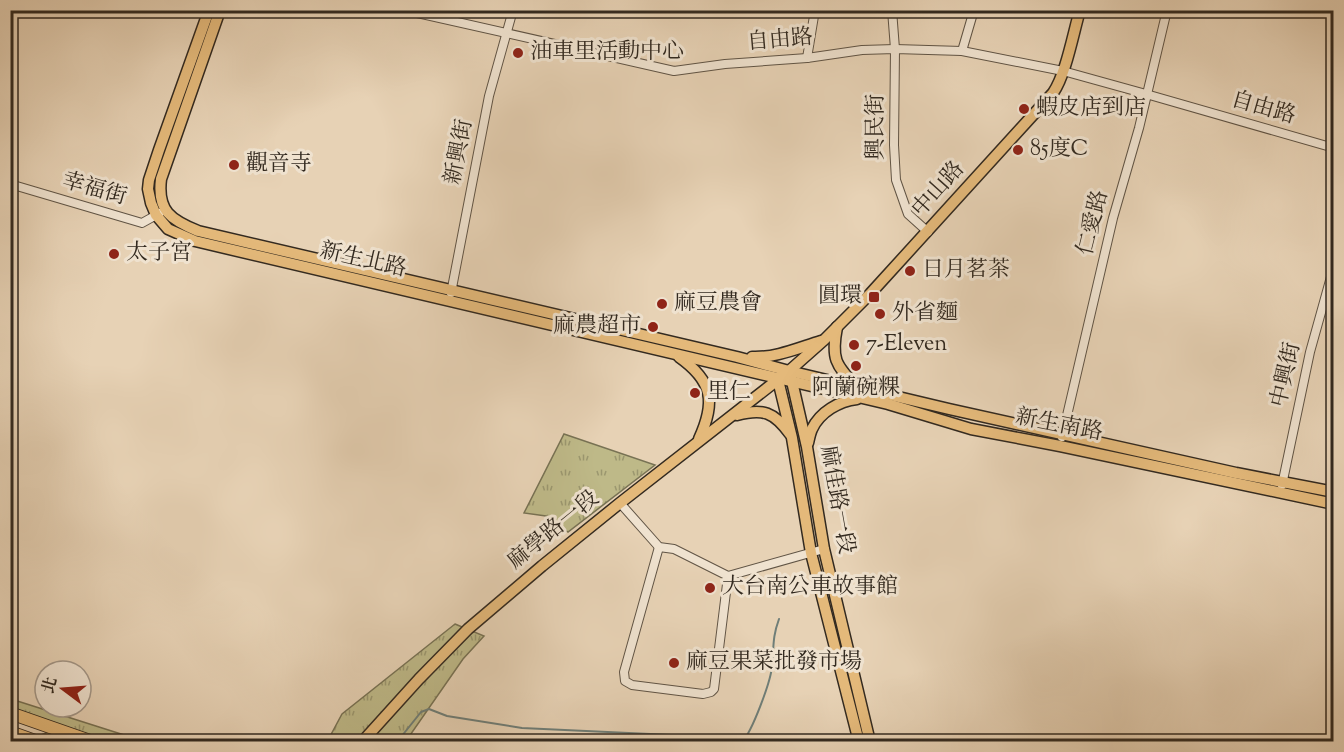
<svg xmlns="http://www.w3.org/2000/svg" width="1344" height="752" font-family="'Sorts Mill Goudy','Noto Serif TC',serif">
	<style>
		.grass { fill: url(#grass-tufts); stroke: #787254; stroke-width: 1.5 }
		.lines { fill: none; stroke-linecap: round; stroke-linejoin: round }
		.stream { stroke: #6f7e78; stroke-width: 2 }
		.minor-casing { stroke: #605445; stroke-width: 10 }
		.major-casing { stroke: #332a20; stroke-width: 13 }
		.highway-casing { stroke: #332a20; stroke-width: 14 }
		.minor { stroke: #efe2cf; stroke-width: 8 }
		.major { stroke: #e4b97a; stroke-width: 10 }
		.highway { stroke: #e4b97a; stroke-width: 12 }
		.poi-dot { fill: #8f2418; stroke: #efe2cf; stroke-width: 2 }
		.labels { text-anchor: middle; dominant-baseline: central; stroke-width: 6; stroke-linejoin: round; paint-order: stroke }
		.street-label { font-size: 22px; fill: #332a20; stroke: #efe2cf }
		.poi-label { font-size: 22px; fill: #332a20; stroke: #efe2cf; text-anchor: start }
	</style>
	<defs>
		<pattern id="grass-tufts" width="24" height="20" patternUnits="userSpaceOnUse" patternTransform="scale(1.5)"><rect width="24" height="20" fill="#beb988"/><path d="M3 7l-1-3M5 7V3M7 7l1-3M15 17l-1-3M17 17v-4M19 17l1-3" fill="none" stroke="#9b976f"/></pattern>
	</defs>
	<rect width="100%" height="100%" fill="#e7d2b5"/>
	<filter id="stains"><feTurbulence type="fractalNoise" baseFrequency=".00333" numOctaves="4"/><feColorMatrix values="0 0 0 0 .2 0 0 0 0 .09 0 0 0 0 .02 0 0 0 .5 -.17"/></filter>
	<radialGradient id="worn" r=".72"><stop offset=".6" stop-color="#630" stop-opacity="0"/><stop offset="1" stop-color="#630" stop-opacity=".3"/></radialGradient>
	<g class="grass">
		<path d="M564,434L655,465L568,532L546,516L524,513Z"/>
		<path d="M455,624L484,636L463,659L406,741L327,742L342,714Z"/>
		<path d="M11,699L143,741H28L59,727L11,711Z"/>
	</g>
	<g class="lines">
		<g class="stream">
			<path d="M397,742L421,712L429,709L447,716L522,728L693,736L714,742"/>
			<path d="M742,742C752,732 771,681 772,666C774,648 772,638 779,619"/>
		</g>
		<defs>
			<g id="minor">
				<path d="M404,10L674,71L725,64L807,58L862,50L895,49L962,51L1063,71L1146,94L1334,148"/>
				<path d="M892,10L895,49L894,145L896,180L908,214L928,232"/>
				<path d="M962,51L974,10"/>
				<path d="M807,58L815,10"/>
				<path d="M10,184L142,223L160,213"/>
				<path d="M451,293L489,96L513,10"/>
				<path d="M1062,437L1113,218L1139,128L1167,10"/>
				<path d="M1282,485L1310,352L1334,266"/>
				<path d="M620,503L659,547L674,549L728,576L824,549"/>
				<path d="M659,547L624,672L625,681L632,685L703,694L711,692L714,689L728,576"/>
			</g>
			<g id="major">
				<path d="M209,10L159,150L149,180L148,189L151,203L156,215L168,229L195,241L888,404L971,429L1060,446L1334,504"/>
				<path d="M220,10L161,179C157,211 171,220 198,231L737,357L789,371L949,409L1236,473L1334,492"/>
				<path d="M837,327C831,358 835,365 857,387"/>
				<path d="M679,357C713,381 716,402 699,439"/>
				<path d="M752,357C776,358 798,348 821,341"/>
				<path d="M791,377L807,447L824,549L870,742"/>
				<path d="M778,380L792,438L811,553L859,742"/>
				<path d="M737,415C763,408 774,412 790,434"/>
				<path d="M808,443C809,439 810,433 812,429C820,412 839,401 857,399"/>
				<path d="M362,742L419,679L468,629L542,566L620,503L789,371L824,340L870,294L1053,93C1066,74 1073,34 1080,10"/>
			</g>
			<g id="highway">
				<path d="M10,713L93,742"/>
				<path d="M10,732L38,742"/>
			</g>
		</defs>
		<use href="#minor" class="minor-casing"/>
		<use href="#major" class="major-casing"/>
		<use href="#highway" class="highway-casing"/>
		<use href="#minor" class="minor"/>
		<use href="#major" class="major"/>
		<use href="#highway" class="highway"/>
	</g>
	<g class="poi-dot">
		<circle cx="518" cy="53" r="6"/>
		<circle cx="1024" cy="109" r="6"/>
		<circle cx="1018" cy="150" r="6"/>
		<circle cx="234" cy="165" r="6"/>
		<circle cx="114" cy="254" r="6"/>
		<circle cx="910" cy="271" r="6"/>
		<rect x="868" y="291" width="12" height="12" rx="3"/>
		<circle cx="662" cy="304" r="6"/>
		<circle cx="880" cy="314" r="6"/>
		<circle cx="653" cy="327" r="6"/>
		<circle cx="854" cy="345" r="6"/>
		<circle cx="856" cy="366" r="6"/>
		<circle cx="695" cy="393" r="6"/>
		<circle cx="710" cy="588" r="6"/>
		<circle cx="674" cy="663" r="6"/>
	</g>
	<g class="labels">
		<g class="street-label">
			<text transform="translate(780 41) rotate(-5)">自由路</text>
			<text transform="translate(1263 109) rotate(16)">自由路</text>
			<text transform="translate(877 127) rotate(-90)">興民街</text>
			<text transform="translate(460 152) rotate(-79)">新興街</text>
			<text transform="translate(94 190) rotate(16)">幸福街</text>
			<text transform="translate(939 190) rotate(-48)">中山路</text>
			<text transform="translate(1094 223) rotate(-76)">仁愛路</text>
			<text transform="translate(363 261) rotate(13)">新生北路</text>
			<text transform="translate(1287 375) rotate(-77)">中興街</text>
			<text transform="translate(1059 426) rotate(11)">新生南路</text>
			<text transform="translate(836 500) rotate(80)">麻佳路一段</text>
			<text transform="translate(554 531) rotate(-39)">麻學路一段</text>
		</g>
		<g class="poi-label">
			<text x="530" y="53">油車里活動中心</text>
			<text x="1036" y="109">蝦皮店到店</text>
			<text x="1030" y="150">85度C</text>
			<text x="246" y="165">觀音寺</text>
			<text x="126" y="254">太子宮</text>
			<text x="922" y="271">日月茗茶</text>
			<text x="862" y="297" text-anchor="end">圓環</text>
			<text x="674" y="304">麻豆農會</text>
			<text x="892" y="314">外省麵</text>
			<text x="641" y="327" text-anchor="end">麻農超市</text>
			<text x="866" y="345">7-Eleven</text>
			<text x="856" y="389" text-anchor="middle">阿蘭碗粿</text>
			<text x="707" y="393">里仁</text>
			<text x="722" y="588">大台南公車故事館</text>
			<text x="686" y="663">麻豆果菜批發市場</text>
		</g>
	</g>
	<rect width="1344" height="752" fill="none" stroke="#e7d2b5" stroke-width="36"/>
	<rect x="12" y="12" width="1320" height="728" fill="none" stroke="#332a20" stroke-width="3"/>
	<rect x="18" y="18" width="1308" height="716" fill="none" stroke="#332a20" stroke-width="1.5"/>
	<g transform="translate(63 689) rotate(286)"><circle r="28" fill="#efe2cf" stroke="#a49889" stroke-width="1.5"/>
	<path d="M0-4.5L10 22L0 15L-10 22Z" fill="#8f2418"/>
	<text y="-9" font-size="16" font-weight="bold" text-anchor="middle" fill="#332a20">北</text>
	</g>
	<rect width="100%" height="100%" filter="url(#stains)"/>
	<rect width="100%" height="100%" fill="url(#worn)"/>
</svg>
